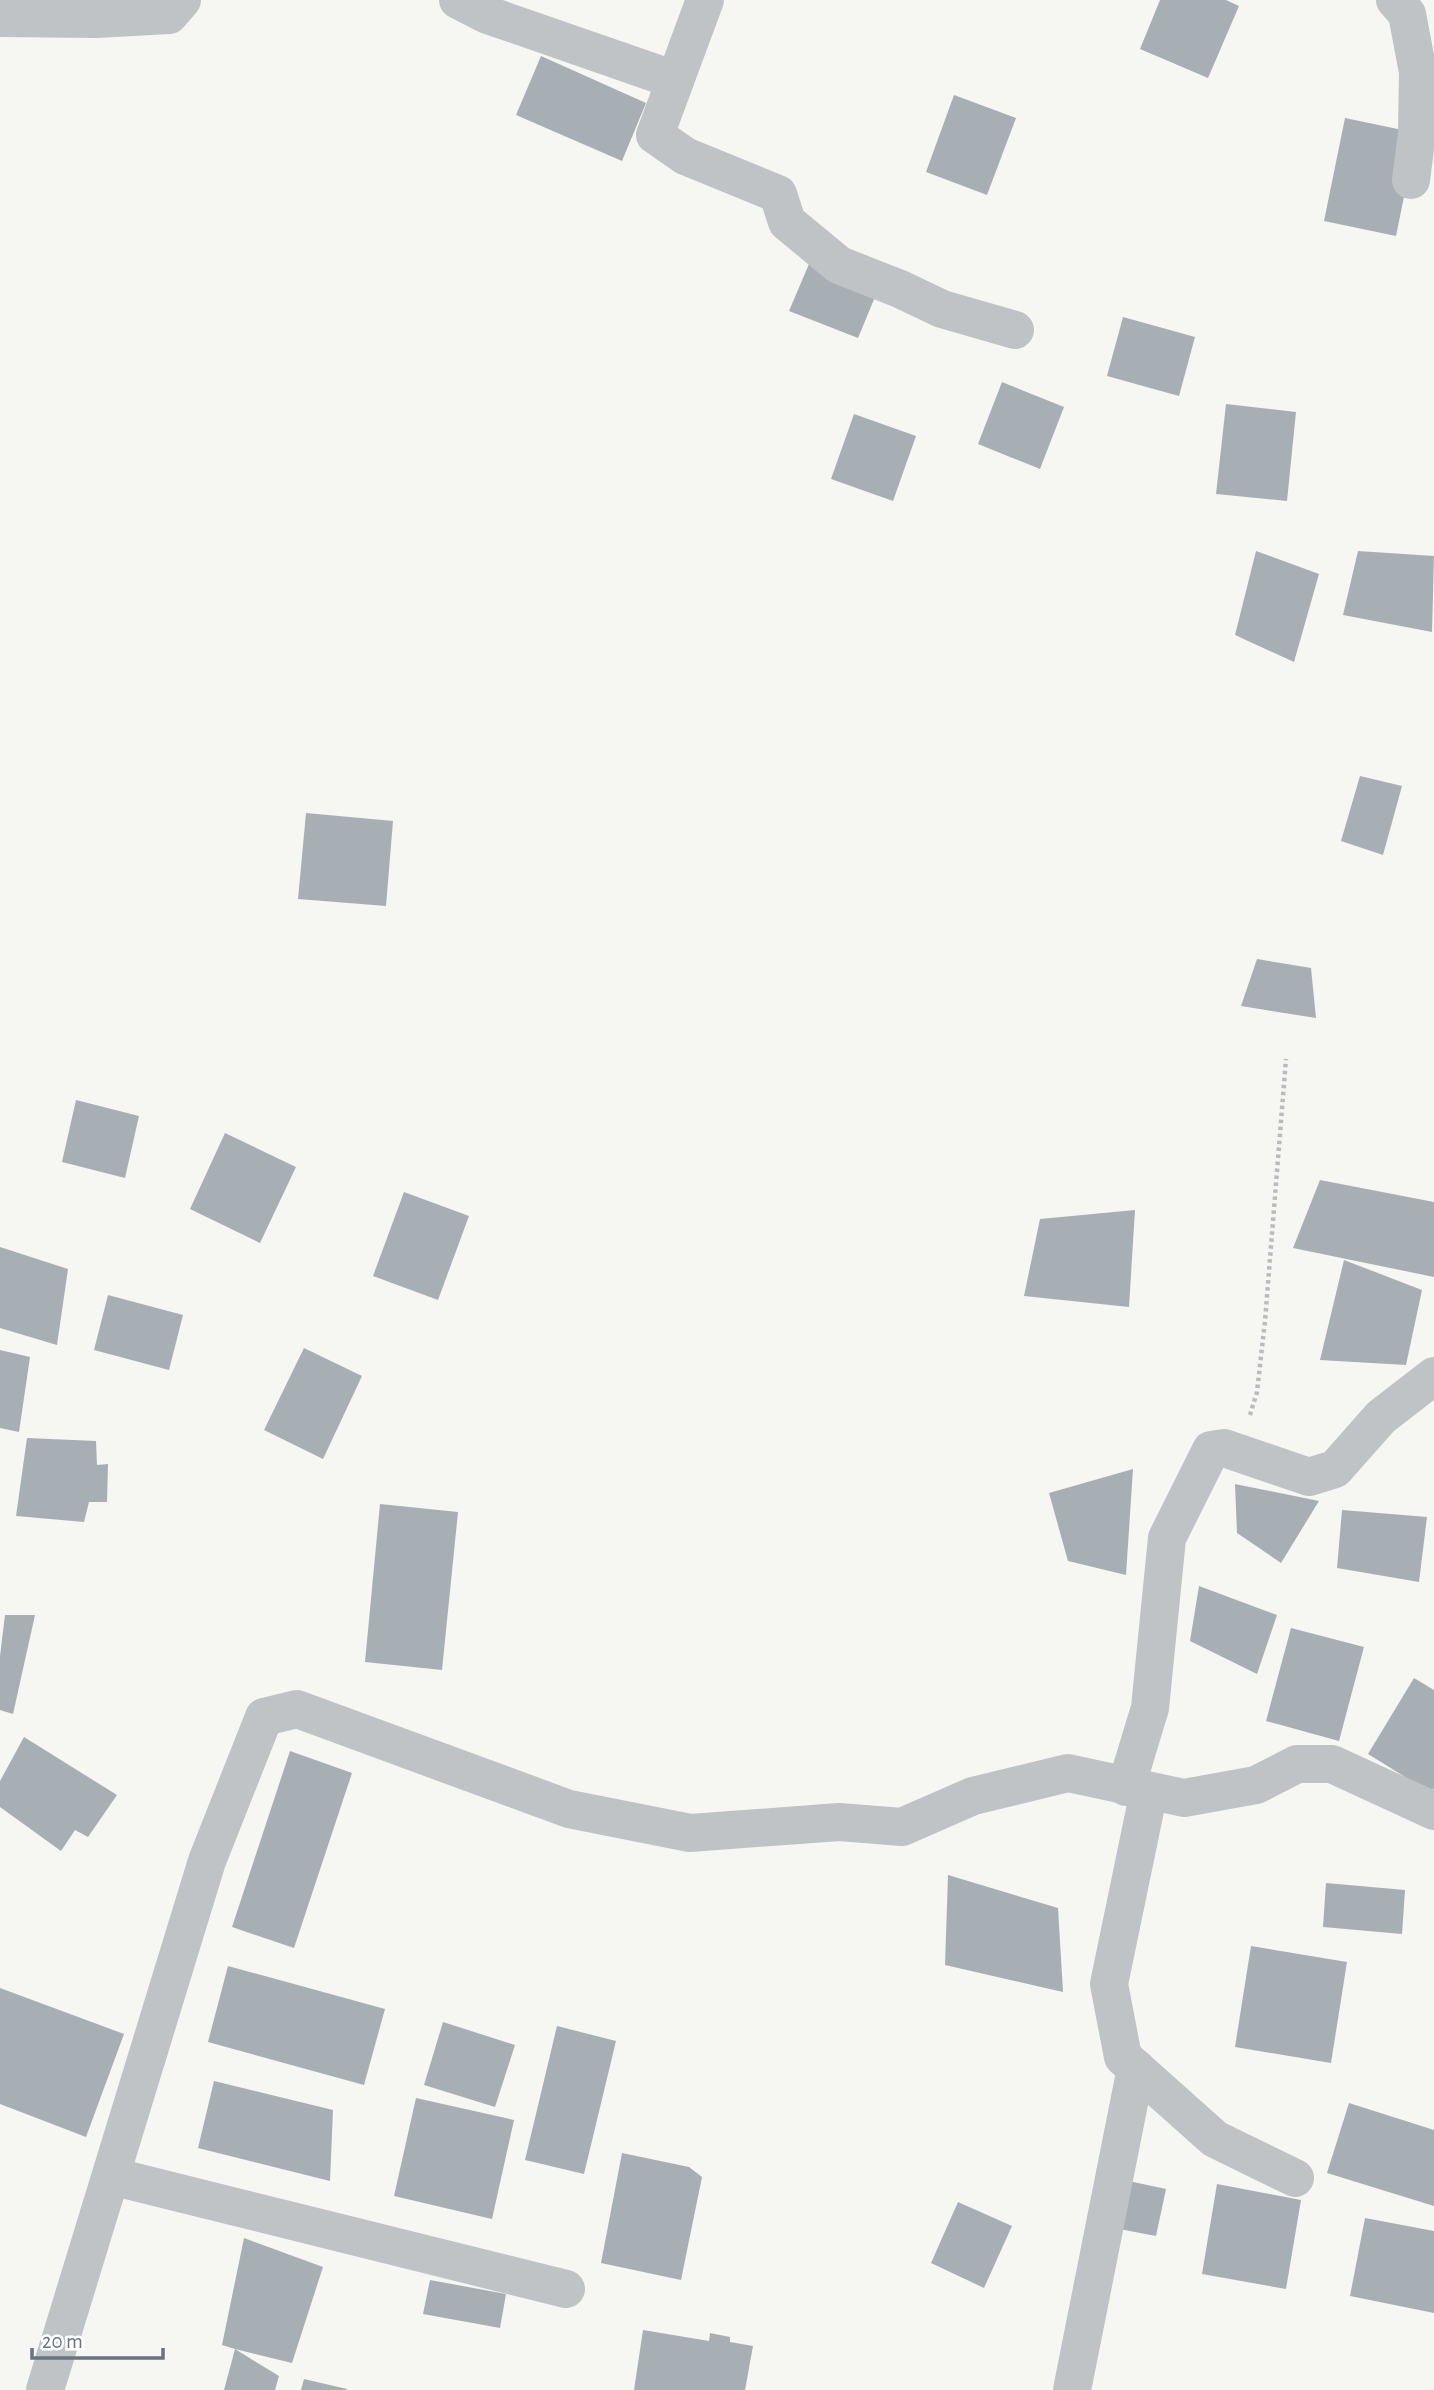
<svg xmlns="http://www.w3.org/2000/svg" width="1434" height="2390" font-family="'Alegreya Sans',sans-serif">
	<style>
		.building { fill: #a8afb4 }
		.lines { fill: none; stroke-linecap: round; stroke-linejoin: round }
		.path { stroke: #b9bcbe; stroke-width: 4.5; stroke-dasharray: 3.5 3.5; stroke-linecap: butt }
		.minor { stroke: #bfc3c6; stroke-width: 38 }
	</style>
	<rect width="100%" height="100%" fill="#f6f6f3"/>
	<g class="building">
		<path d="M1160,0H1226L1239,6L1208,78L1140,49Z"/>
		<path d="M541,56L646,103L622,161L516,115Z"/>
		<path d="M954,95L1016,118L987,195L926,172Z"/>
		<path d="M1345,118L1417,133L1396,236L1324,221Z"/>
		<path d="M809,264L877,292L858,338L789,311Z"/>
		<path d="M1123,317L1195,337L1179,396L1107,376Z"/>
		<path d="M1002,382L1064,407L1040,469L978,444Z"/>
		<path d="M1226,404L1296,412L1287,501L1216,494Z"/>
		<path d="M854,414L916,436L893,501L831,479Z"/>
		<path d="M1256,551L1319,574L1294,662L1235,635Z"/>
		<path d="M1358,551L1434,556L1432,632L1343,615Z"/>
		<path d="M1360,776L1402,786L1383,855L1341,841Z"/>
		<path d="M306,813L393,821L386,906L298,899Z"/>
		<path d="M1257,959L1311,968L1316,1018L1241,1006Z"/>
		<path d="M76,1100L139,1116L125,1178L62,1162Z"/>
		<path d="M225,1133L296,1167L260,1243L190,1209Z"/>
		<path d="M1320,1180L1434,1202V1277L1293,1248Z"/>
		<path d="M404,1192L469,1216L438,1300L373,1276Z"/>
		<path d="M1135,1210L1129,1307L1024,1296L1040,1219Z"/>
		<path d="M0,1247L68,1269L57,1345L0,1328Z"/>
		<path d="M1344,1260L1422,1290L1406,1365L1320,1360Z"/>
		<path d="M108,1295L183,1315L169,1370L94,1350Z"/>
		<path d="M304,1348L362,1376L323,1459L264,1430Z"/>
		<path d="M0,1350L30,1357L19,1432L0,1428Z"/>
		<path d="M27,1438L96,1441L97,1465L108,1464L107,1502H89L84,1522L16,1516Z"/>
		<path d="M1133,1469L1126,1575L1068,1561L1049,1493Z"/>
		<path d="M1235,1484L1319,1501L1281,1563L1237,1533Z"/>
		<path d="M380,1504L458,1512L442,1670L365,1662Z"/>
		<path d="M1342,1510L1427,1517L1419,1582L1337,1568Z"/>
		<path d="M1199,1586L1277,1615L1257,1674L1190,1641Z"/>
		<path d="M5,1615H35L13,1714L0,1710V1656Z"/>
		<path d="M1291,1628L1364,1647L1339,1741L1266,1721Z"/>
		<path d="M1414,1678L1434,1690V1788L1431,1793L1368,1754Z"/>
		<path d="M24,1737L117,1795L88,1837L75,1830L61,1851L0,1807V1781Z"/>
		<path d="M290,1751L352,1773L294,1948L232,1927Z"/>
		<path d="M948,1875L1058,1908L1063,1992L945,1965Z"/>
		<path d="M1326,1883L1405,1890L1402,1934L1323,1927Z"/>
		<path d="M1251,1946L1347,1962L1331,2063L1235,2047Z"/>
		<path d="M228,1966L385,2009L364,2085L208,2042Z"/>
		<path d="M0,1988L124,2034L86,2137L0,2104Z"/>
		<path d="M443,2022L515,2045L495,2107L424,2085Z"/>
		<path d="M557,2026L616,2041L584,2174L525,2160Z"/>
		<path d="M214,2081L333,2110L330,2181L198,2148Z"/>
		<path d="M416,2098L514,2120L492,2219L394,2196Z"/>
		<path d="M1349,2103L1434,2130V2206L1327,2173Z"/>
		<path d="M622,2153L689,2167L702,2177L681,2280L601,2263Z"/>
		<path d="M1124,2180L1166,2189L1156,2236L1114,2228Z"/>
		<path d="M1217,2184L1301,2200L1286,2289L1202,2274Z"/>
		<path d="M958,2202L1012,2226L984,2288L931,2263Z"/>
		<path d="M1365,2218L1434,2231V2313L1350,2296Z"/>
		<path d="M244,2238L323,2267L292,2363L235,2349L279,2376L275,2390H224L235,2349L222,2345Z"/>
		<path d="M430,2280L506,2294L500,2328L423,2314Z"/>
		<path d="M643,2330L709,2341L710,2333L730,2337V2342L753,2346L745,2390H634Z"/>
		<path d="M304,2379L347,2389V2390H301Z"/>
	</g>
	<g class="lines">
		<path class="path" d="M1250,1415L1257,1392L1265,1321L1286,1059"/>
		<g class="minor">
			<path d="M458,0L485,14L675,80"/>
			<path d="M705,0L655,135L685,156L778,194L787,222L839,265L900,289L942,309L1015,330"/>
			<path d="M1395,0L1407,14L1418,72L1417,133L1411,180"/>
			<path d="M0,18L96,19L169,15L182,0"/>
			<path d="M1126,1787L1150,1708L1167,1538L1211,1450L1224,1448L1309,1477L1335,1469L1381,1417L1434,1376"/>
			<path d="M1149,1791L1109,1984L1123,2057L1215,2139L1295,2178"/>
			<path d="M111,2176L566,2289"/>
			<path d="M45,2390L207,1861L264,1717L297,1709L569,1809L690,1833L839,1822L902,1827L973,1796L1068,1773L1184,1798L1256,1785L1297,1764H1332L1434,1811"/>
			<path d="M1072,2390L1136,2068"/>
		</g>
	</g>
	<path d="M32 2348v10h131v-10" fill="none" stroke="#687581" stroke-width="3.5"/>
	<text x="42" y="2348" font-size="21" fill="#687581" stroke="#ffffff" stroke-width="5" paint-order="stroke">20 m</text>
</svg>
